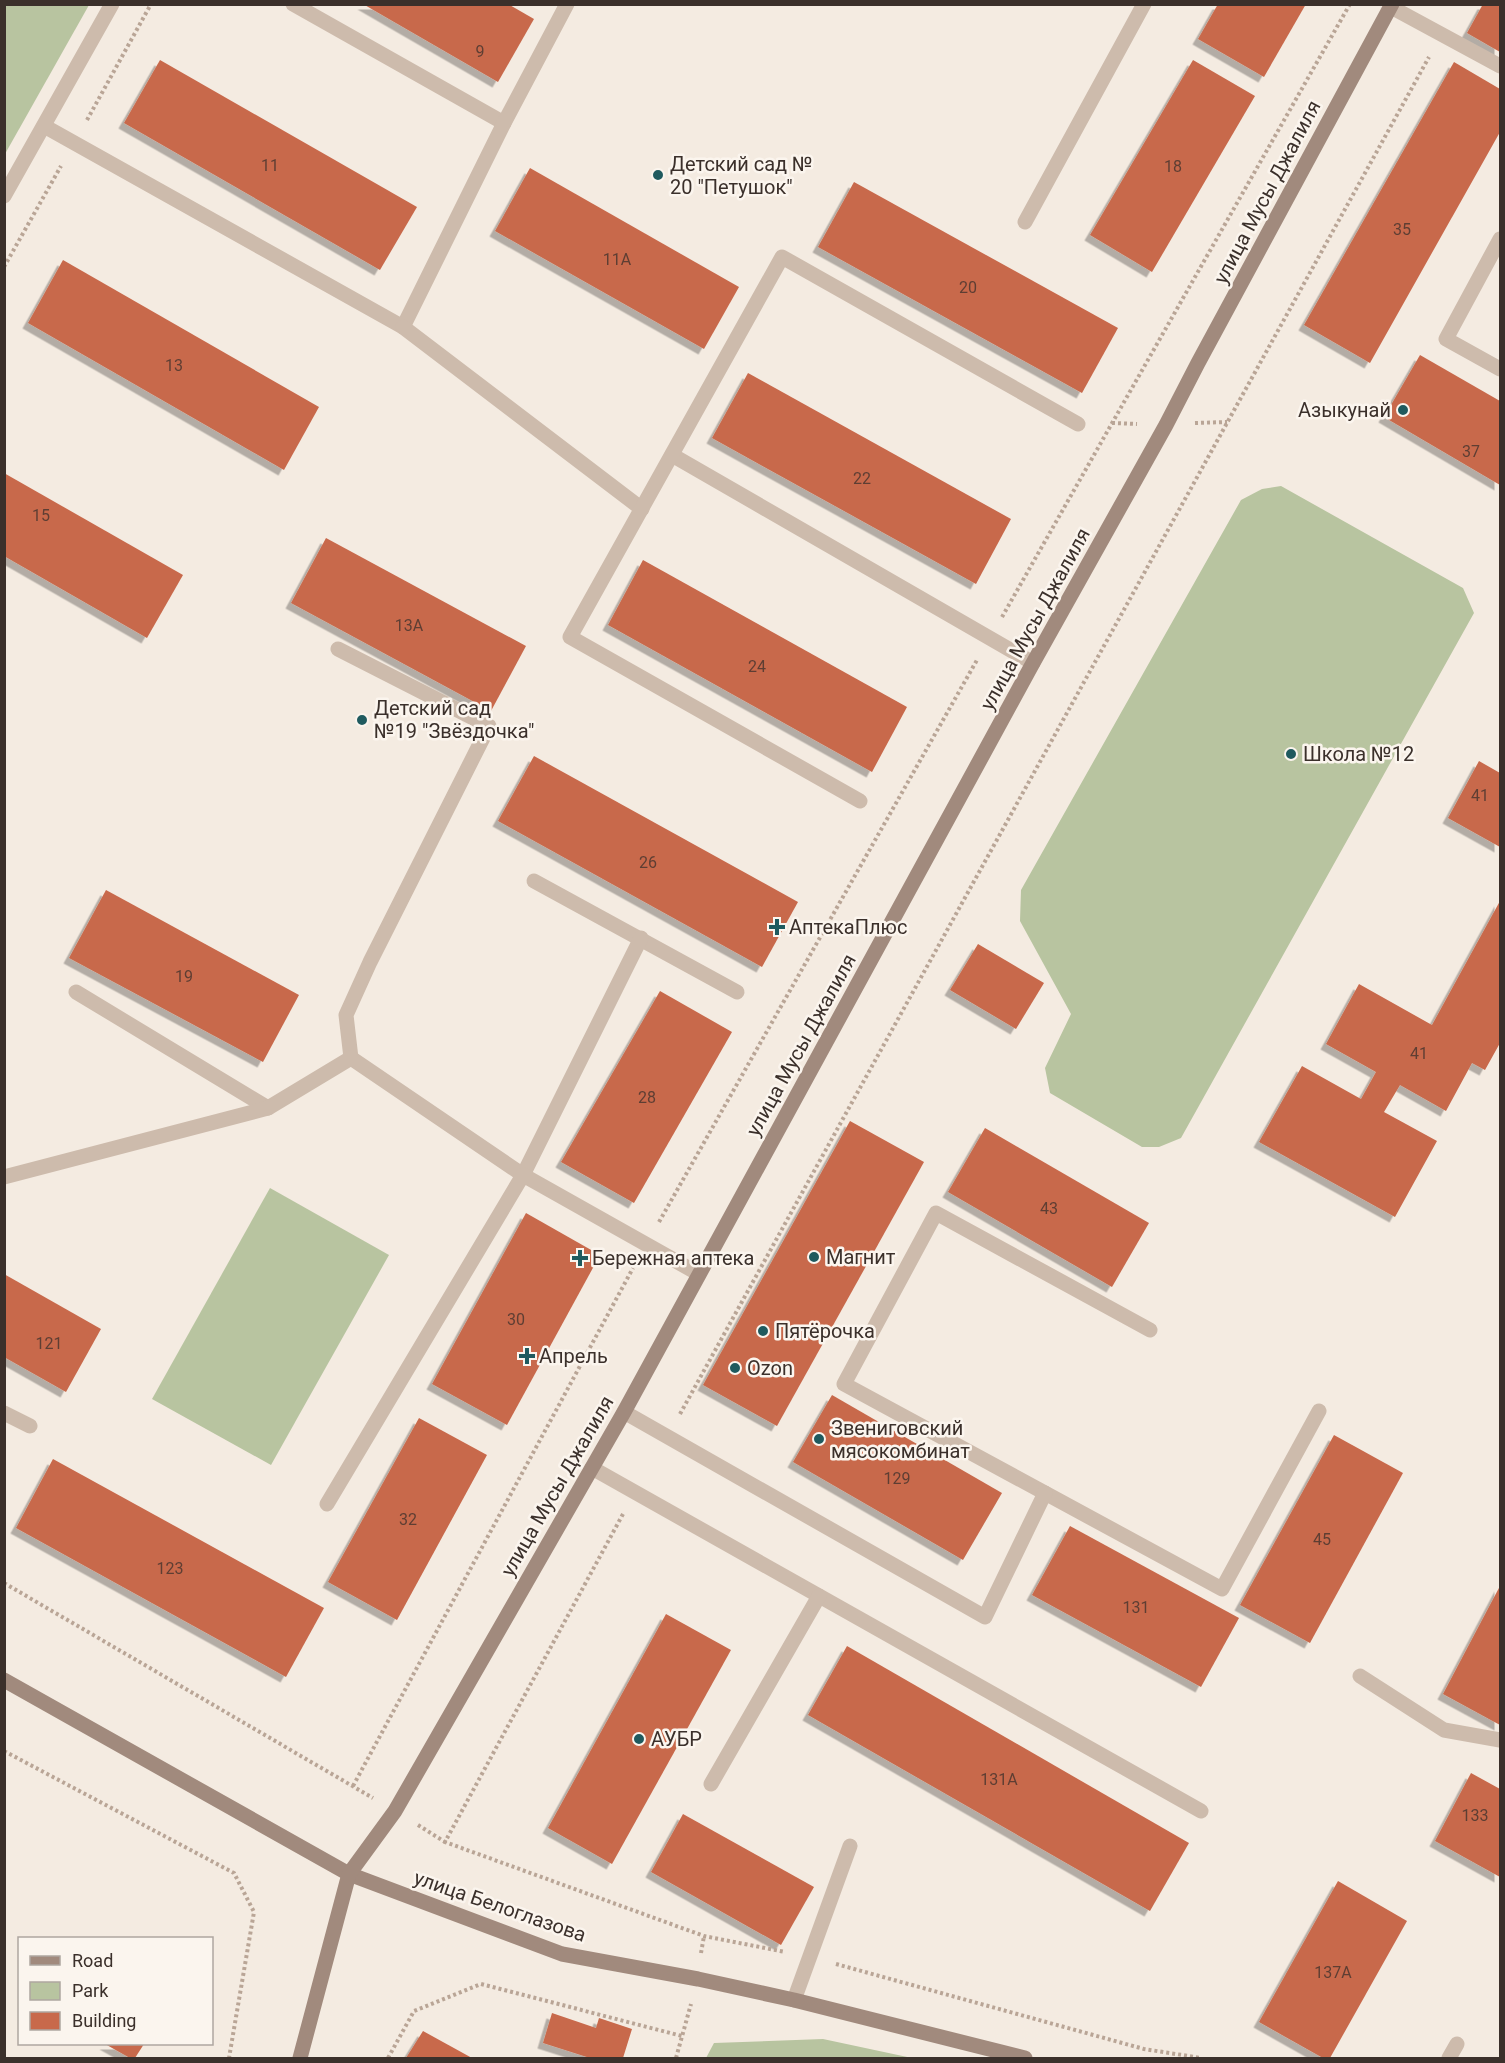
<svg xmlns="http://www.w3.org/2000/svg" width="1505" height="2063" font-family="Roboto,sans-serif">
	<style>
		.green { fill: #b8c4a0 }
		.building { fill: #c8694b; filter: url(#shadow) }
		.lines { fill: none; stroke-linecap: round; stroke-linejoin: round }
		.path { stroke: #b9a596; stroke-width: 4; stroke-dasharray: 3 3; stroke-linecap: butt }
		.lane { stroke: #cdbbac; stroke-width: 15 }
		.street { stroke: #cdbbac; stroke-width: 15 }
		.secondary { stroke: #a18a7d; stroke-width: 15 }
		.poi-dot { fill: #1f5a5e; stroke: #fbf5ee; stroke-width: 2 }
		.labels { text-anchor: middle; dominant-baseline: central; stroke-width: 5; stroke-linejoin: round; paint-order: stroke }
		.number-label { font-size: 16px; fill: #5e3e33 }
		.poi-label { font-size: 20px; fill: #3b302b; stroke: #fbf5ee; text-anchor: start }
		.street-label { font-size: 20px; fill: #3b302b; stroke: #fbf5ee }
	</style>
	<defs>
		<filter id="shadow"><feDropShadow dx="-5.5" dy="5.5" stdDeviation="0" flood-color="#0004"/></filter>
	</defs>
	<rect width="100%" height="100%" fill="#f4ebe1"/>
	<g class="green">
		<path d="M5,4L89,5L5,154L4,5Z"/>
		<path d="M1281,486L1463,588L1474,613L1181,1138L1159,1147H1142L1050,1093L1045,1068L1071,1014L1020,921L1021,890L1241,500L1262,489Z"/>
		<path d="M270,1188L389,1255L271,1465L152,1399Z"/>
		<path d="M823,2039L912,2058H706L714,2043Z"/>
	</g>
	<g class="building">
		<path d="M363,4H508L534,19L498,82Z"/>
		<path d="M1218,4H1306L1264,77L1198,39Z"/>
		<path d="M1483,4H1500V52L1467,33Z"/>
		<path d="M160,60L417,207L380,270L124,123Z"/>
		<path d="M1193,60L1255,96L1152,272L1090,235Z"/>
		<path d="M1454,62L1500,89V132L1370,363L1304,325Z"/>
		<path d="M530,168L739,287L704,349L495,231Z"/>
		<path d="M854,182L1118,328L1082,393L818,247Z"/>
		<path d="M63,260L319,407L284,470L28,323Z"/>
		<path d="M1420,355L1500,401V485L1384,417Z"/>
		<path d="M748,373L1011,519L976,584L712,438Z"/>
		<path d="M4,473L183,575L147,638L4,556Z"/>
		<path d="M326,538L526,646L491,711L291,603Z"/>
		<path d="M643,560L907,707L872,772L608,625Z"/>
		<path d="M534,756L798,902L762,967L498,821Z"/>
		<path d="M1479,761L1500,773V847L1448,818Z"/>
		<path d="M106,890L299,995L263,1062L69,958Z"/>
		<path d="M1500,901V1043L1485,1070L1472,1063L1446,1111L1400,1085L1384,1112L1437,1141L1395,1217L1259,1142L1302,1066L1361,1099L1376,1072L1326,1044L1359,984L1432,1025Z"/>
		<path d="M978,944L1044,983L1016,1029L950,990Z"/>
		<path d="M660,991L732,1032L634,1203L561,1162Z"/>
		<path d="M850,1121L924,1162L777,1426L703,1385Z"/>
		<path d="M985,1128L1149,1223L1112,1287L948,1192Z"/>
		<path d="M526,1213L600,1255L507,1425L432,1384Z"/>
		<path d="M4,1274L101,1329L66,1392L4,1357Z"/>
		<path d="M832,1395L1002,1493L963,1560L793,1462Z"/>
		<path d="M419,1418L487,1455L397,1620L328,1582Z"/>
		<path d="M1334,1435L1403,1473L1310,1643L1240,1605Z"/>
		<path d="M53,1459L324,1608L286,1677L16,1528Z"/>
		<path d="M1070,1526L1239,1618L1201,1687L1032,1595Z"/>
		<path d="M1500,1586V1725L1443,1694Z"/>
		<path d="M666,1614L731,1650L612,1864L548,1828Z"/>
		<path d="M847,1646L1189,1843L1150,1911L808,1715Z"/>
		<path d="M1471,1773L1500,1789V1877L1435,1841Z"/>
		<path d="M683,1814L814,1887L781,1945L651,1872Z"/>
		<path d="M1338,1881L1407,1921L1330,2058H1323L1259,2022Z"/>
		<path d="M552,2013L596,2028L599,2018L632,2029L623,2058H590L543,2043Z"/>
		<path d="M423,2031L472,2058H406Z"/>
		<path d="M105,2044H144L135,2058H130Z"/>
	</g>
	<g class="lines">
		<g class="path">
			<path d="M87,120L151,4"/>
			<path d="M4,267L61,166"/>
			<path d="M1112,423L1137,424"/>
			<path d="M1195,423L1227,422"/>
			<path d="M1002,617L1350,4"/>
			<path d="M659,1222L977,660"/>
			<path d="M680,1414L1429,57"/>
			<path d="M623,1514L445,1842L704,1936L785,1952"/>
			<path d="M4,1583L373,1798"/>
			<path d="M4,1751L234,1873L254,1912L229,2058"/>
			<path d="M353,1786L633,1268"/>
			<path d="M418,1825L445,1842"/>
			<path d="M701,1953L704,1936"/>
			<path d="M836,1964L1144,2049L1201,2058"/>
			<path d="M388,2058L414,2011L481,1984L682,2036"/>
			<path d="M676,2058L691,2004"/>
		</g>
		<g class="lane">
			<path d="M293,4L504,123"/>
			<path d="M1391,7L1500,66"/>
			<path d="M44,126L403,327L504,123L567,4"/>
			<path d="M1025,222L1144,4"/>
			<path d="M1500,239L1446,339L1500,369"/>
			<path d="M403,327L642,509"/>
			<path d="M672,455L1033,663"/>
			<path d="M338,649L489,726L370,962L346,1015L351,1058"/>
			<path d="M860,801L570,637L782,257L1078,424"/>
			<path d="M534,881L737,992"/>
			<path d="M76,992L268,1108"/>
			<path d="M4,1177L268,1108L351,1058L523,1175L641,938"/>
			<path d="M1150,1330L936,1213L844,1384L1222,1589L1319,1411"/>
			<path d="M624,1412L985,1617L1045,1493"/>
			<path d="M4,1413L30,1426"/>
			<path d="M592,1468L1201,1811"/>
			<path d="M327,1504L523,1175L699,1274"/>
			<path d="M1360,1676L1444,1730L1500,1740"/>
			<path d="M711,1784L819,1596"/>
			<path d="M794,2000L850,1846"/>
			<path d="M1449,2058L1457,2044"/>
		</g>
		<path class="street" d="M4,196L112,4"/>
		<g class="secondary">
			<path d="M4,1680L349,1874L562,1954L698,1979L794,2000L1025,2058"/>
			<path d="M300,2058L349,1874L395,1811L624,1412L1033,663L1166,425L1198,363L1392,4"/>
		</g>
	</g>
	<g class="poi-dot">
		<circle cx="658" cy="175" r="6"/>
		<circle cx="1403" cy="410" r="6"/>
		<circle cx="362" cy="720" r="6"/>
		<circle cx="1291" cy="754" r="6"/>
		<path d="M774 918h6v6h6v6h-6v6h-6v-6h-6v-6h6z"/>
		<circle cx="814" cy="1257" r="6"/>
		<path d="M577 1249h6v6h6v6h-6v6h-6v-6h-6v-6h6z"/>
		<circle cx="763" cy="1331" r="6"/>
		<path d="M524 1347h6v6h6v6h-6v6h-6v-6h-6v-6h6z"/>
		<circle cx="735" cy="1368" r="6"/>
		<circle cx="819" cy="1439" r="6"/>
		<circle cx="639" cy="1739" r="6"/>
	</g>
	<g class="labels">
		<g class="number-label">
			<text x="480" y="51">9</text>
			<text x="270" y="165">11</text>
			<text x="1173" y="166">18</text>
			<text x="1402" y="229">35</text>
			<text x="617" y="259">11А</text>
			<text x="968" y="287">20</text>
			<text x="174" y="365">13</text>
			<text x="1471" y="451">37</text>
			<text x="862" y="478">22</text>
			<text x="41" y="515">15</text>
			<text x="409" y="625">13А</text>
			<text x="757" y="666">24</text>
			<text x="1480" y="795">41</text>
			<text x="648" y="862">26</text>
			<text x="184" y="976">19</text>
			<text x="1419" y="1053">41</text>
			<text x="647" y="1097">28</text>
			<text x="1049" y="1208">43</text>
			<text x="516" y="1319">30</text>
			<text x="49" y="1343">121</text>
			<text x="897" y="1478">129</text>
			<text x="408" y="1519">32</text>
			<text x="1322" y="1539">45</text>
			<text x="170" y="1568">123</text>
			<text x="1136" y="1607">131</text>
			<text x="999" y="1779">131А</text>
			<text x="1475" y="1815">133</text>
			<text x="1333" y="1972">137А</text>
		</g>
		<g class="poi-label">
			<text x="670" y="164">Детский сад №<tspan x="670" dy="23">20 "Петушок"</tspan></text>
			<text x="1391" y="410" text-anchor="end">Азыкунай</text>
			<text x="374" y="708">Детский сад<tspan x="374" dy="23">№19 "Звёздочка"</tspan></text>
			<text x="1303" y="754">Школа №12</text>
			<text x="789" y="927">АптекаПлюс</text>
			<text x="826" y="1257">Магнит</text>
			<text x="592" y="1258">Бережная аптека</text>
			<text x="775" y="1331">Пятёрочка</text>
			<text x="539" y="1356">Апрель</text>
			<text x="747" y="1368">Ozon</text>
			<text x="831" y="1428">Звениговский<tspan x="831" dy="23">мясокомбинат</tspan></text>
			<text x="651" y="1739">АУБР</text>
		</g>
		<g class="street-label">
			<text transform="translate(1267 192) rotate(-62)">улица Мусы Джалиля</text>
			<text transform="translate(1035 619) rotate(-61)">улица Мусы Джалиля</text>
			<text transform="translate(801 1045) rotate(-61)">улица Мусы Джалиля</text>
			<text transform="translate(557 1486) rotate(-60)">улица Мусы Джалиля</text>
			<text transform="translate(500 1906) rotate(19)">улица Белоглазова</text>
		</g>
	</g>
	<rect width="1505" height="2063" fill="none" stroke="#3b302b" stroke-width="12"/>
	<rect x="18" y="1937" width="195" height="108" fill="#fbf5ee" stroke="#aea6a0" stroke-width="1.5"/>
	<rect x="30" y="1956" width="30" height="9" fill="#a18a7d" stroke="#aea6a0" stroke-width="1.5"/>
	<text x="72" y="1967" font-size="18" fill="#3b302b">Road</text>
	<rect x="30" y="1982" width="30" height="18" fill="#b8c4a0" stroke="#aea6a0" stroke-width="1.5"/>
	<text x="72" y="1997" font-size="18" fill="#3b302b">Park</text>
	<rect x="30" y="2012" width="30" height="18" fill="#c8694b" stroke="#aea6a0" stroke-width="1.5"/>
	<text x="72" y="2027" font-size="18" fill="#3b302b">Building</text>
</svg>
